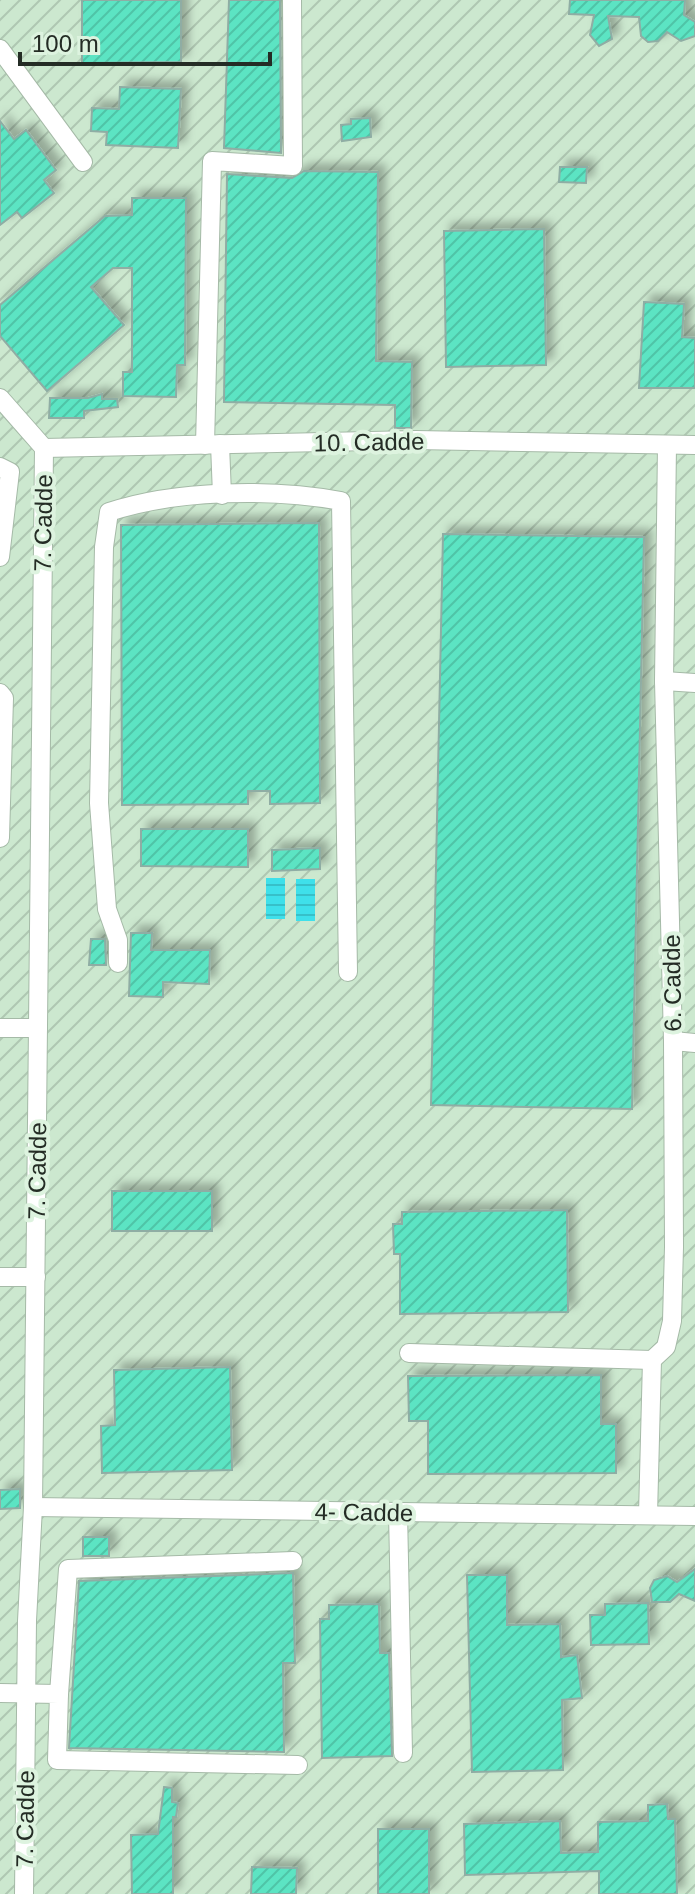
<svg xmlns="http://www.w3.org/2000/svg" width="695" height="1894" font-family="Arial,sans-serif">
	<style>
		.industrial { fill: url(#industrial-furrows) }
		.water { fill: url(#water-rules) }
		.building { fill: url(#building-hatch); stroke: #8fada4; stroke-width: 2; filter: url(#shadow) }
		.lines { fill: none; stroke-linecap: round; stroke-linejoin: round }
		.minor-casing { stroke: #a5baa7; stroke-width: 20 }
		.minor { stroke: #fff; stroke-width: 18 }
		.labels { text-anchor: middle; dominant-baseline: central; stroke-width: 8; stroke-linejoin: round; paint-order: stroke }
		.street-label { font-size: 24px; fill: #242c25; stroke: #ddf3df }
	</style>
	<defs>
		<pattern id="industrial-furrows" width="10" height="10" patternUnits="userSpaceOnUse" patternTransform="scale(2)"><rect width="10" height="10" fill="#cce8cf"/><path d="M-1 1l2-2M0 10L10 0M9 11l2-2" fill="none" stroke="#afc7b2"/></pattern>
		<pattern id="water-rules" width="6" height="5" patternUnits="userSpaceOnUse" patternTransform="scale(2)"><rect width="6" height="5" fill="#3fe0ea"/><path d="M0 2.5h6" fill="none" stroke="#37c0c9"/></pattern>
		<pattern id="building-hatch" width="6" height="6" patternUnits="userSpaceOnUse" patternTransform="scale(2)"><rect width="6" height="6" fill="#5be4c3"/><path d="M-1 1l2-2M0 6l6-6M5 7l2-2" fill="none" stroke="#4fc4a7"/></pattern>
		<filter id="shadow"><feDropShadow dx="7" dy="-7" stdDeviation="4" flood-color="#0004"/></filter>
	</defs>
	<rect width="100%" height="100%" fill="#ddf3df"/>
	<rect class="industrial" x="0" y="0" width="695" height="1894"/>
	<g class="water">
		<rect x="266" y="878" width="19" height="41"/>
		<rect x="296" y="879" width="19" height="42"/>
	</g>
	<g class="building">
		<path d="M82,0H181V62L82,63Z"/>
		<path d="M229,0H280L281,153L224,148Z"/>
		<path d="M570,0H685L684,15L695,22V36L681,41L667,32L658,41L648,42L641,36L639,17L608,16L612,39L599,46L590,35L594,15L569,14Z"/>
		<path d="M120,87L181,89L178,148L106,145L107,132L91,131L92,108L119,109Z"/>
		<path d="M370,118L371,137L342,141L341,125L351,124V119Z"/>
		<path d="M0,121L14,139L26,130L56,170L44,180L54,193L22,218L17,212L0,225Z"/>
		<path d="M560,167H587L586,183L559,182Z"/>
		<path d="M304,171L378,172L376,361L412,362L411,428H395V405L224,402L227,174L292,178Z"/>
		<path d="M132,198H186L185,365H177L176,397L123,396V372H132V268H113L91,287L124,325L47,391L0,336V305L105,216L132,215Z"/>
		<path d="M544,229L546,365L446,367L444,231Z"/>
		<path d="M644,302L684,304L682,337L695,338V388H639Z"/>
		<path d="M102,394V399H117L118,407L84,411V418H49L50,398H88Z"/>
		<path d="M319,523L320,803L270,804V791H248V804L122,805L121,525Z"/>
		<path d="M443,534L644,537L632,1109L431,1105Z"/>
		<path d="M141,829H248V867L141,866Z"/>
		<path d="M320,848V869L272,871V850Z"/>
		<path d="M131,933H152L151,950H210L209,984L163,982V997L129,996Z"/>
		<path d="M91,939H105L106,965H89Z"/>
		<rect x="112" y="1191" width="100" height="40"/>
		<path d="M567,1210L568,1312L400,1314V1254H394L393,1224H402V1212Z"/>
		<path d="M230,1367L232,1470L102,1473L101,1426L115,1425L114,1370Z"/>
		<path d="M601,1375V1424H616V1473L428,1474V1421H409L408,1376Z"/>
		<path d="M20,1489V1508L0,1509V1490Z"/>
		<rect x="83" y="1537" width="26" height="19"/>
		<path d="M695,1569V1601L679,1594L670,1602H652L650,1588L654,1580L667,1576L677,1582Z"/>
		<path d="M293,1573L295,1663H283L284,1752L69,1748L79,1581Z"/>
		<path d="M467,1575H507V1625L560,1624L561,1657L577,1655L582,1698L562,1700L563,1770L472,1772Z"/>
		<path d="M648,1603L649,1644L591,1645L590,1615H605V1604Z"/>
		<path d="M379,1604L380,1653H389L392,1756L322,1758L320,1619H329V1605Z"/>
		<path d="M164,1787L172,1788V1802L178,1803L176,1817H173V1894H132L131,1835L158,1834Z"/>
		<path d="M667,1804L668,1819H675L677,1894H599V1871L465,1875L464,1824L560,1821L561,1853L598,1852V1822L648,1821V1805Z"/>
		<rect x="378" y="1829" width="51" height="65"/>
		<path d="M252,1867L297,1868L296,1894H251Z"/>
	</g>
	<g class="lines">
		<defs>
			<g id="minor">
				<path d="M0,49L83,162"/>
				<path d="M0,398L44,448"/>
				<path d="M220,444L222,495"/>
				<path d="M205,445L212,161L293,166L292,0"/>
				<path d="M44,448L416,440L695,445"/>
				<path d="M0,467L10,472L0,557"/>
				<path d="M664,681L695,683"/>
				<path d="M0,693L4,698L0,838"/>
				<path d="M118,963V940L107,909L99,803L104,547L109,512C175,490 272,488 341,501L348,972"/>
				<path d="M0,1028H38"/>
				<path d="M673,1041L695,1043"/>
				<path d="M0,1277H36"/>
				<path d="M409,1353L652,1360"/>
				<path d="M33,1507L695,1516"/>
				<path d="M398,1512L403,1753"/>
				<path d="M648,1515L652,1360L666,1347L672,1321L674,1247L673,1041L664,681L667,445"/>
				<path d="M0,1693L59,1694L57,1760L298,1765"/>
				<path d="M59,1694L68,1569L293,1561"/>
				<path d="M24,1894L27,1621L33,1507L44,448"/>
			</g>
		</defs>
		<use href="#minor" class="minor-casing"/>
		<use href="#minor" class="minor"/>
	</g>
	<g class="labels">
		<g class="street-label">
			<text transform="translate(369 442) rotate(-1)">10. Cadde</text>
			<text transform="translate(43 523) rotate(-89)">7. Cadde</text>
			<text transform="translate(672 983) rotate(-91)">6. Cadde</text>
			<text transform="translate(37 1171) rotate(-89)">7. Cadde</text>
			<text transform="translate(364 1512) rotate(1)">4- Cadde</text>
			<text transform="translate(25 1819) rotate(-89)">7. Cadde</text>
		</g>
	</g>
	<path d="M20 52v12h250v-12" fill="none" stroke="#242c25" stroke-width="4"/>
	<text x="32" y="52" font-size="24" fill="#242c25" stroke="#ddf3df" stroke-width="6" paint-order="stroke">100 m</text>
</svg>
